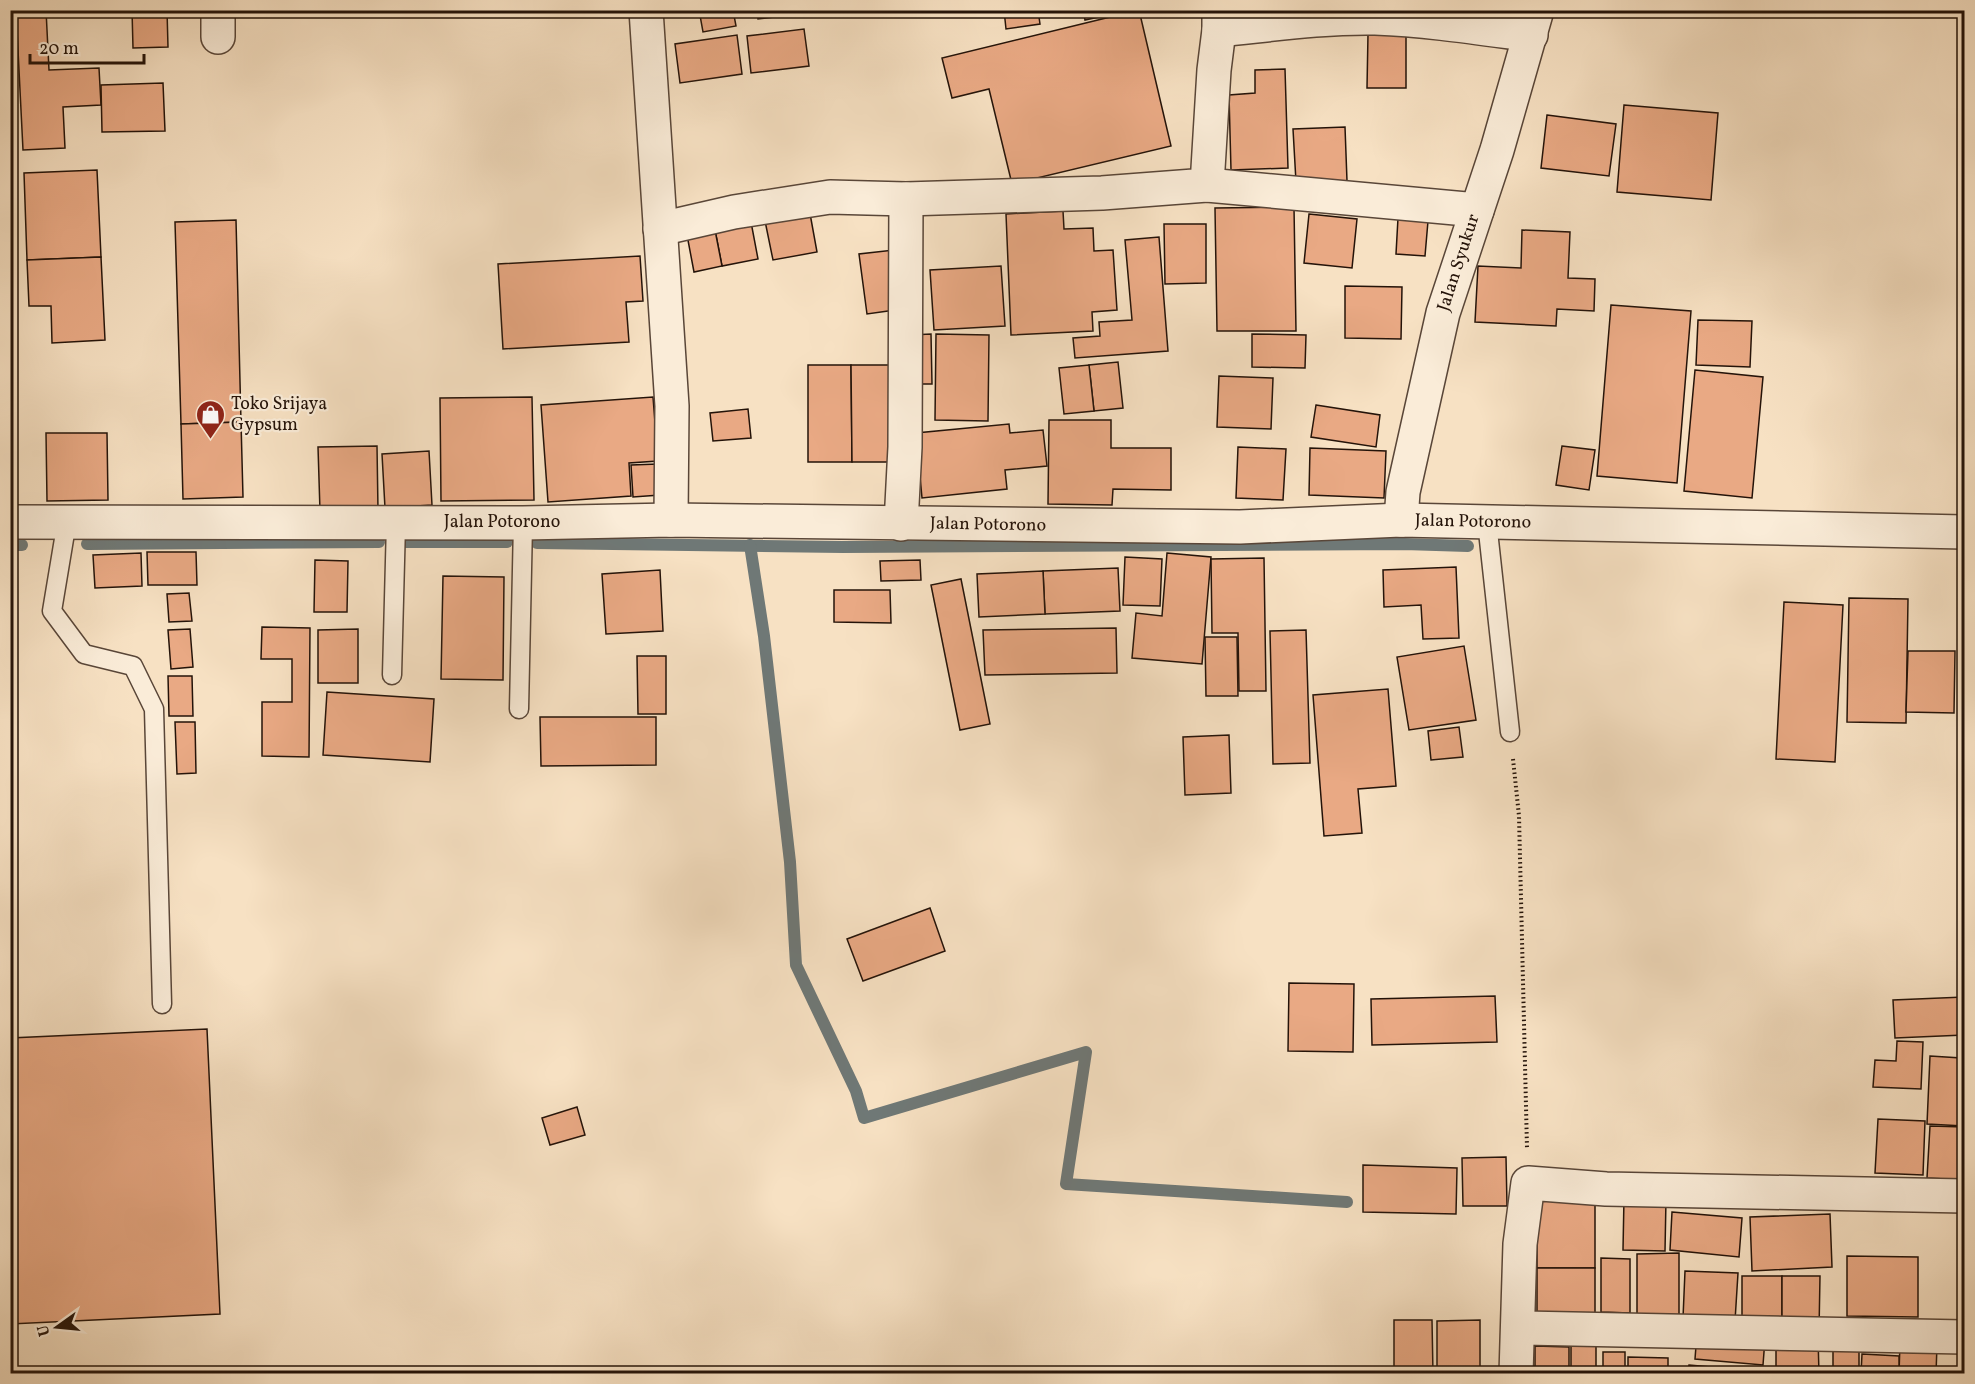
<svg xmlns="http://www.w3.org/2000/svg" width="1975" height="1384" font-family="Vollkorn,serif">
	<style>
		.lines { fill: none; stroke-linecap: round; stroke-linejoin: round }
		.stream { stroke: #6f7876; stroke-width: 12 }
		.building { fill: #e9a984; stroke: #241309; stroke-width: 1.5 }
		.service-casing { stroke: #594638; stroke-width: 21 }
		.minor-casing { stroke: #594638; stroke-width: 36 }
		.tertiary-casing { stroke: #594638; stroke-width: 36 }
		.path { stroke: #241309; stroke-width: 4; stroke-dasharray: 1.5 3; stroke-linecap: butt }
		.service { stroke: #faecd8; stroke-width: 18 }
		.minor { stroke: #faecd8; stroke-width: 33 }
		.tertiary { stroke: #faecd8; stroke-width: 33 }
		.labels { text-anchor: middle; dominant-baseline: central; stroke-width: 4.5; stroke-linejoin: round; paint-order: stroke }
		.street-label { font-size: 18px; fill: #241309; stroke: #faecd8 }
		.poi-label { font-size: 18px; fill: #241309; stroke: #faecd8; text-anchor: start }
	</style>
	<rect width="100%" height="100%" fill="#f7e1c3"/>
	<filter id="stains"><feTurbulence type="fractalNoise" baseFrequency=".00333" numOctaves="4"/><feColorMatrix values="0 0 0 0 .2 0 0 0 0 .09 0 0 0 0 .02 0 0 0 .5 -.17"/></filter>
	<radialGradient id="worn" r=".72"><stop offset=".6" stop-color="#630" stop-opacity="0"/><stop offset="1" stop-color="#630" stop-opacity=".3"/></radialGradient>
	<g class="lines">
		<g class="stream">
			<path d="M403,542H507"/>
			<path d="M537,543L843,547L1404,544L1468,546"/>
			<path d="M87,544L379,542"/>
			<path d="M10,545H22"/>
			<path d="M750,545L764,636L790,862L796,965L856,1091L864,1118L1086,1052L1066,1184L1347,1202"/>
		</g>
	</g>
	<g class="building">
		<path d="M16,10H46L49,70L99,68L101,105L63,107L65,148L23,150Z"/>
		<path d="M132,10H167L168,47L133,48Z"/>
		<path d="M699,10H733L736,26L703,32Z"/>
		<path d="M757,10H798L799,14L758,19Z"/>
		<path d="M1004,10H1038L1040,24L1006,29Z"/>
		<path d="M1083,10H1130L1085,20Z"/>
		<path d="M1139,10L1171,146L1012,184L989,89L952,98L942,58Z"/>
		<path d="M804,29L809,66L751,73L747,36Z"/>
		<path d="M1368,34H1406V88H1367Z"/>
		<path d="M737,35L742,74L680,83L675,44Z"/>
		<path d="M1285,69L1288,168L1231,170L1229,95L1255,93V70Z"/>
		<path d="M163,83L165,131L102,132L101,85Z"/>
		<path d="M1624,105L1718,113L1711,200L1617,192Z"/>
		<path d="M1547,115L1616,124L1609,176L1541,168Z"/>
		<path d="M1345,127L1347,181L1296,182L1293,129Z"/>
		<path d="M97,170L101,257L27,260L24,173Z"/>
		<path d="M1294,207L1296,331H1217L1215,208Z"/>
		<path d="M809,208L817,252L773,260L764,216Z"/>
		<path d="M1063,211L1064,229L1093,228L1094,251L1113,250L1117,310L1092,312L1093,331L1011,335L1006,214Z"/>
		<path d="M1309,214L1357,219L1352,268L1304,263Z"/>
		<path d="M1398,218L1428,221L1425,256L1396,254Z"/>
		<path d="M236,220L241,422L181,424L175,222Z"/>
		<path d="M751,222L758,259L722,266L715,230Z"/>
		<path d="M1164,224H1206V283L1165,284Z"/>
		<path d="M715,230L722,266L694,272L687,235Z"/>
		<path d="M1522,230L1570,232L1568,278L1595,279L1594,311L1557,309L1556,326L1475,322L1478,266L1521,268Z"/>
		<path d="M1159,237L1168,351L1075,358L1073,338L1100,336L1099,322L1132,320L1125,240Z"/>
		<path d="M894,250L902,309L867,314L859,254Z"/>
		<path d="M640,256L643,301L626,302L629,342L503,349L498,264Z"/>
		<path d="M101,257L105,340L52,343L51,306H29L27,260Z"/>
		<path d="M1001,266L1005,326L934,330L930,270Z"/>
		<path d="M1345,286L1402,287L1401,339L1345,338Z"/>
		<path d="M1611,305L1691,311L1677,483L1597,476Z"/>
		<path d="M1698,320L1752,321L1750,367L1696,365Z"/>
		<path d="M931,334L932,384H910L911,335Z"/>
		<path d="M936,334L989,335L988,421L935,420Z"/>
		<path d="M1252,334L1306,335L1305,368L1252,367Z"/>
		<path d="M1118,362L1123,408L1094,411L1089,365Z"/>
		<path d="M808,365H851L852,462H808Z"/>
		<path d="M851,365H891L892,462H852Z"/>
		<path d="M1089,365L1094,411L1064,414L1059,368Z"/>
		<path d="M1695,370L1763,377L1752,498L1684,491Z"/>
		<path d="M1219,376L1273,378L1271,429L1217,427Z"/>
		<path d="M532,397L534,500L441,501L440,398Z"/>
		<path d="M653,397L658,461L629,463L631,496L548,502L541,405Z"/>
		<path d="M1316,405L1380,415L1376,447L1311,437Z"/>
		<path d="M748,409L751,438L713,441L710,413Z"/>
		<path d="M1049,420H1111V448H1171V490L1113,489L1112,505L1048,504Z"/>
		<path d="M241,422L243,497L183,499L181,424Z"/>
		<path d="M1009,424L1010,433L1043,430L1047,466L1005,470L1007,489L922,498L916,433Z"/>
		<path d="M46,433H107L108,500L47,501Z"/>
		<path d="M377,446L378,510L320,511L318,447Z"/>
		<path d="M1562,446L1595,450L1589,490L1556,485Z"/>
		<path d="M1238,447L1286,449L1283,500L1236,498Z"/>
		<path d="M1310,448L1386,451L1384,498L1309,495Z"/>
		<path d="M429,451L432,505L385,508L382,454Z"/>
		<path d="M658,464L660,495L633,497L631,465Z"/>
		<path d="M147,552H196L197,585H148Z"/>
		<path d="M141,553L142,586L95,588L93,555Z"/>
		<path d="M1167,553L1211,557L1202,664L1132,658L1136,613L1162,616Z"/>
		<path d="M1125,557L1162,559L1160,606L1123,605Z"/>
		<path d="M1264,558L1266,691H1239L1238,633H1212L1211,559Z"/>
		<path d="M315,560L348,561L347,612H314Z"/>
		<path d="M920,560L921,580L881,581L880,561Z"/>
		<path d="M1961,564H1964V667L1960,666Z"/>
		<path d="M1456,567L1459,638L1423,639L1421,605L1384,607L1383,570Z"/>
		<path d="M1118,568L1120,611L1045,614L1043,571Z"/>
		<path d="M660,570L663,631L606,634L602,574Z"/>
		<path d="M1043,571L1045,614L979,617L977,574Z"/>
		<path d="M443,576L504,577L503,680L441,679Z"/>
		<path d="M961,579L990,724L960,730L931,585Z"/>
		<path d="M834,590H890L891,623L834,622Z"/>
		<path d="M189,593L192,621L169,622L167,594Z"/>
		<path d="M1849,598L1908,599L1906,723L1847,722Z"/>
		<path d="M1784,602L1843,605L1835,762L1776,759Z"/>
		<path d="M262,627L310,628L309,757L262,756V702H292V659H261Z"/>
		<path d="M1116,628L1117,673L985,675L983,630Z"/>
		<path d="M190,629L193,667L171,669L168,630Z"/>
		<path d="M358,629V683H318V630Z"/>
		<path d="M1306,630L1310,763L1273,764L1270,631Z"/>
		<path d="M1205,637H1237L1238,696H1206Z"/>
		<path d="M1464,646L1476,720L1409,730L1397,657Z"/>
		<path d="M1908,651H1955L1954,713L1906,712Z"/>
		<path d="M637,656H666V714H638Z"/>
		<path d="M168,676H192L193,716H169Z"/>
		<path d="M1388,689L1396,786L1358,789L1362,833L1324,836L1313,695Z"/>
		<path d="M327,692L434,699L430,762L323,755Z"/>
		<path d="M540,717H656V765L541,766Z"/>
		<path d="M175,722H195L196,773L177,774Z"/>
		<path d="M1459,727L1463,757L1431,760L1428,731Z"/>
		<path d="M1229,735L1231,793L1185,795L1183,737Z"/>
		<path d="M930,908L945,951L863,981L847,939Z"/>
		<path d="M1289,983L1354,984L1353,1052L1288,1051Z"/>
		<path d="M1495,996L1497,1042L1372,1045L1371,999Z"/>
		<path d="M1964,997V1035L1895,1038L1893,1000Z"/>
		<path d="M207,1029L220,1314L10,1324V1038Z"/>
		<path d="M1897,1041L1923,1042L1921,1089L1873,1087L1875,1060L1896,1061Z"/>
		<path d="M1930,1056L1961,1058L1959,1094H1964V1126L1927,1124Z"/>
		<path d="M577,1107L585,1135L550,1145L542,1118Z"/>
		<path d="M1878,1119L1925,1121L1923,1175L1875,1173Z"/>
		<path d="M1930,1126L1964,1127V1180L1927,1178Z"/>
		<path d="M1506,1157L1507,1206H1463L1462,1158Z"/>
		<path d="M1363,1165L1457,1168L1456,1214L1363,1212Z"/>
		<path d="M1624,1198L1666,1199L1665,1251L1623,1250Z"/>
		<path d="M1537,1201L1595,1202V1268H1537Z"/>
		<path d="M1672,1212L1742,1218L1739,1257L1670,1250Z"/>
		<path d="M1830,1214L1832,1267L1752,1271L1750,1217Z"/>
		<path d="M1679,1253V1316H1637V1254Z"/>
		<path d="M1847,1256L1918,1257V1317L1847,1316Z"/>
		<path d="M1601,1258L1630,1259V1313L1601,1312Z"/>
		<path d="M1537,1268H1595V1324L1537,1323Z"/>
		<path d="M1685,1271L1738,1273L1735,1321L1683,1318Z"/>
		<rect x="1742" y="1276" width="40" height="55"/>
		<path d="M1782,1276H1820L1819,1331H1782Z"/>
		<path d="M1394,1320H1432L1433,1374H1394Z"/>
		<path d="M1480,1320V1374H1437V1321Z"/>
		<path d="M1697,1333L1765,1339L1763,1365L1695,1359Z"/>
		<path d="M1776,1336L1818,1337L1819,1374H1776Z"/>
		<path d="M1596,1340V1374H1571V1341Z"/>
		<path d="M1900,1343L1937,1345L1936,1374H1899Z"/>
		<path d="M1833,1344L1859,1345V1374H1833Z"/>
		<path d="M1535,1346L1569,1347V1374H1535Z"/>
		<rect x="1603" y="1352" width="22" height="22"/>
		<path d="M1862,1354L1899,1356V1374H1861Z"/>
		<path d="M1628,1357L1668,1358V1374H1628Z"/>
		<path d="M1689,1365L1743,1370L1742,1374H1688Z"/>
		<path d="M1747,1369L1773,1370V1374H1747Z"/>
	</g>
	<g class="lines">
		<defs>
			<g id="service">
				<path d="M67,521L52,611L84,654L133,666L154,709L162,1004"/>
				<path d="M1487,522L1510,732"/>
				<path d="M392,675L396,523"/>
				<path d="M519,709L523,523"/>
			</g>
			<g id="minor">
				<path d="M218,10V37"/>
				<path d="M646,10L672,406L671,520"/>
				<path d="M1219,10V30C1270,25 1323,17 1375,18C1428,20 1479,28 1531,35"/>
				<path d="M1207,185L1477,210"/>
				<path d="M660,229L734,212L830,197L906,199L1102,193L1207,185L1214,70L1219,30"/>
				<path d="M1401,520L1403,492L1443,313L1497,150L1537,10"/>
				<path d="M901,524L905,447L906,199"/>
				<path d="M1518,1328L1964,1337"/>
				<path d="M1516,1374L1520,1244L1528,1183L1606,1189L1964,1196"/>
			</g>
			<path id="tertiary" d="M10,522L523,523L671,520L1240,527L1401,520L1964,532"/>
		</defs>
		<use href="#service" class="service-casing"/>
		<use href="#minor" class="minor-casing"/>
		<use href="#tertiary" class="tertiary-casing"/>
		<path class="path" d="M1513,759L1519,816L1527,1148"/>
		<use href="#service" class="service"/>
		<use href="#minor" class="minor"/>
		<use href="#tertiary" class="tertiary"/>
	</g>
	<defs>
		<symbol id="shop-pin" viewBox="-11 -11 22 30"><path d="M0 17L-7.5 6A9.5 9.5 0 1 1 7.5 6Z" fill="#8f2418" stroke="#faecd8"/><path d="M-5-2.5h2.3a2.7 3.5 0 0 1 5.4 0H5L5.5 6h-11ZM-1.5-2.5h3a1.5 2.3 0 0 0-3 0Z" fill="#fff"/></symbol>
	</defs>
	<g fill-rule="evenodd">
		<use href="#shop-pin" x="194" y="398" width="33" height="45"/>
	</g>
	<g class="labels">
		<g class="street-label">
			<text transform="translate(1459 263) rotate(-72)">Jalan Syukur</text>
			<text x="502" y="522">Jalan Potorono</text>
			<text transform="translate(1473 522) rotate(1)">Jalan Potorono</text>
			<text transform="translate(988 525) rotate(1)">Jalan Potorono</text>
		</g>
		<g class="poi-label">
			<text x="231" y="404">Toko Srijaya<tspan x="231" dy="21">Gypsum</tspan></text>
		</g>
	</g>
	<rect width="1975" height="1384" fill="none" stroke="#f7e1c3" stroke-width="36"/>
	<rect x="12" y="12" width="1951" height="1360" fill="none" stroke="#241309" stroke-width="3"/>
	<rect x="18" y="18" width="1939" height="1348" fill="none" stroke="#241309" stroke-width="1.5"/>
	<g transform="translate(57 1327) rotate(255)" stroke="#faecd8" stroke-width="4.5" paint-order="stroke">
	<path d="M0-4.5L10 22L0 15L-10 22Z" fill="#241309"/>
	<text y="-9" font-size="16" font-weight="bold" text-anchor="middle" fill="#241309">U</text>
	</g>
	<path d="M30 54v9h114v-9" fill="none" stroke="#241309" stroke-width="3"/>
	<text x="39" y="54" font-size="18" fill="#241309" stroke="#faecd8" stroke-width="4.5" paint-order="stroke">20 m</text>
	<rect width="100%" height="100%" filter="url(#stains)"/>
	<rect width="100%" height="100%" fill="url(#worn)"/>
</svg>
